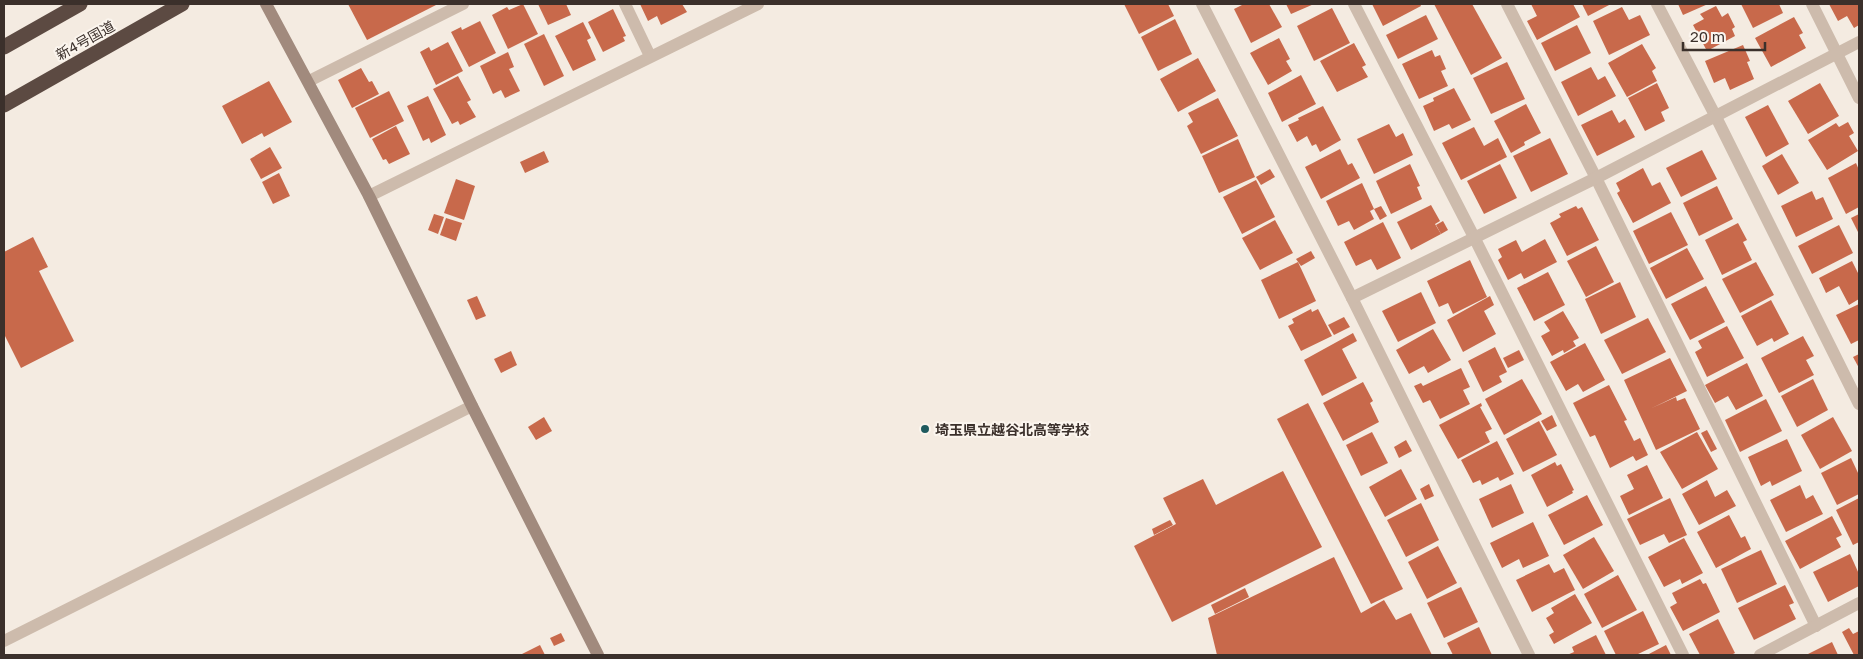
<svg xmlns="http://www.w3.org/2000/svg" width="1863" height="659" font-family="'Golos Text','Noto Sans JP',sans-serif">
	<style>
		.building { fill: #c8694b }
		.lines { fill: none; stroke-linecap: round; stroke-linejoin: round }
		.street { stroke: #cdbbac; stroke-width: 12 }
		.secondary { stroke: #a18a7d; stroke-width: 12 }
		.highway { stroke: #5c4a42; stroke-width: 15 }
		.poi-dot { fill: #1f5a5e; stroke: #fbf5ee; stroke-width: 2 }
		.labels { text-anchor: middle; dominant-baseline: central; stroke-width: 4; stroke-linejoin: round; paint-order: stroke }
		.street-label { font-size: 14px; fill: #3b302b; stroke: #fbf5ee }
		.poi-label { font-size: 14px; font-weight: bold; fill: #3b302b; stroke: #fbf5ee; text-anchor: start }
	</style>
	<rect width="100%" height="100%" fill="#f4ebe1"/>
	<g class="building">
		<path d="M348,4H438L367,40Z"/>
		<path d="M523,4L538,34L508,49L492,15L507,7L509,10Z"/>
		<path d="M538,4H566L571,15L548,25Z"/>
		<path d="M640,4H682L687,12L661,25L657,16L648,21Z"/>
		<path d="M1124,4H1168L1174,16L1139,34Z"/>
		<path d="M1244,4H1269L1282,27L1251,43L1234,9Z"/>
		<path d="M1286,4H1314L1291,14Z"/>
		<path d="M1372,4H1420L1421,6L1383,26Z"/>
		<path d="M1434,4H1472L1502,58L1471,75Z"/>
		<path d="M1531,4H1573L1580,17L1537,40L1527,21L1537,16Z"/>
		<path d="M1582,4H1611L1588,16Z"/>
		<path d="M1678,4H1708L1683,15Z"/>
		<path d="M1741,4H1779L1783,13L1753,28Z"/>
		<path d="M1829,4H1859V25L1854,28L1847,16L1838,21Z"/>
		<path d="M1716,6L1722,17L1728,13L1735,27L1732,29L1735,36L1707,51L1693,25L1704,19L1700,14Z"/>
		<path d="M1622,7L1629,20L1640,15L1650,35L1609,55L1593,21Z"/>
		<path d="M1332,8L1350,43L1314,61L1297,26Z"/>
		<path d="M613,9L626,36L623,37L625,41L603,52L588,22Z"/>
		<path d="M1426,15L1438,39L1398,59L1386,35Z"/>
		<path d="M1794,17L1803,33L1799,35L1806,48L1771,67L1755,38Z"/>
		<path d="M1175,19L1192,54L1158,71L1141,37Z"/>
		<path d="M480,21L496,53L469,67L451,32L461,27L462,30Z"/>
		<path d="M583,22L591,38L587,40L596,60L573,71L555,36Z"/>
		<path d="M1577,25L1591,53L1555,71L1541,43Z"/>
		<path d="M544,34L564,76L544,86L524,44Z"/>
		<path d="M1279,38L1290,59L1286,61L1292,71L1268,85L1250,53Z"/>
		<path d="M448,42L463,71L436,85L420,52L429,47L431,51Z"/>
		<path d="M1354,43L1366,65L1362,67L1368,77L1337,92L1320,61Z"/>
		<path d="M1642,44L1656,68L1652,71L1657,81L1627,97L1608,63Z"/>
		<path d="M1743,45L1750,61L1747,62L1754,79L1730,90L1725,78L1714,83L1705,61Z"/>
		<path d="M1432,50L1435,57L1440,55L1446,69L1441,71L1448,86L1419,99L1402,64Z"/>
		<path d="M508,52L514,67L509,69L520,91L505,98L501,90L493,94L480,66Z"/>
		<path d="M1198,58L1216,91L1178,112L1160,79Z"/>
		<path d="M1507,62L1525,99L1491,114L1473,78Z"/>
		<path d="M1591,67L1598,80L1605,76L1616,96L1578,116L1561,82Z"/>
		<path d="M361,68L369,82L372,81L379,94L352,108L338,80Z"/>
		<path d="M1301,75L1316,104L1282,122L1268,93Z"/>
		<path d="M458,76L471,100L467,102L476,117L460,125L458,121L452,124L433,89Z"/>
		<path d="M269,81L292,122L264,137L262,133L242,144L222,106Z"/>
		<path d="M1657,83L1669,108L1661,112L1665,121L1645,131L1628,98Z"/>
		<path d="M1820,83L1839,116L1808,134L1788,101Z"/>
		<path d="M1454,88L1471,120L1452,129L1449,124L1434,131L1423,106L1434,101L1433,98Z"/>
		<path d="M389,91L404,121L370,138L355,108Z"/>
		<path d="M428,96L446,135L431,143L429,138L423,141L407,106Z"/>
		<path d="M1218,98L1238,136L1201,154L1187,126L1193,122L1188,113Z"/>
		<path d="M1526,104L1541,133L1524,142L1525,145L1511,153L1494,121Z"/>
		<path d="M1768,105L1789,144L1766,157L1745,117Z"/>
		<path d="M1323,106L1341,140L1320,152L1316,144L1312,146L1307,136L1297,142L1288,125L1299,120L1298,118Z"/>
		<path d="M1612,110L1619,123L1625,119L1635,137L1597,156L1581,125Z"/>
		<path d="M1848,122L1854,133L1849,136L1858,151L1827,170L1808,140L1836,123L1839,127Z"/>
		<path d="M1389,124L1396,137L1403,133L1413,155L1374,174L1357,139Z"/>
		<path d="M396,126L410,154L389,164L386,159L383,160L372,139Z"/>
		<path d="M1474,127L1484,146L1498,138L1507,157L1461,180L1442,143Z"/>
		<path d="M1550,138L1568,174L1531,192L1513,156Z"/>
		<path d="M1238,139L1255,177L1219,193L1202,156Z"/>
		<path d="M270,147L282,168L261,179L250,159Z"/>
		<path d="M1340,149L1348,165L1352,163L1360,178L1321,199L1305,167Z"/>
		<path d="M1702,150L1717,179L1681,197L1666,168Z"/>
		<path d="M544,151L549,162L525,173L520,162Z"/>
		<path d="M1782,154L1799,183L1778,195L1762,166Z"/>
		<path d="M1856,163L1859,170V207L1846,214L1828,178Z"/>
		<path d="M1410,164L1420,186L1417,187L1422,199L1391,214L1376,181Z"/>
		<path d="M1500,164L1517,198L1484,214L1467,181Z"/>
		<path d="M1643,168L1652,186L1660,182L1671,203L1633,223L1617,193L1620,191L1616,183Z"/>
		<path d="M1270,169L1275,177L1261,185L1256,177Z"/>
		<path d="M279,173L290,196L273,204L262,182Z"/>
		<path d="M456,179L475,186L464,220L444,213Z"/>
		<path d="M1256,180L1275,217L1242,234L1223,197Z"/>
		<path d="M1362,183L1374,209L1370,211L1374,219L1354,230L1349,221L1338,226L1326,201Z"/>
		<path d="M1717,186L1733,219L1699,236L1683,203Z"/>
		<path d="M1812,191L1816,200L1823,197L1833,219L1796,237L1781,206Z"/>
		<path d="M1431,205L1440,221L1435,224L1441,234L1411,250L1397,222Z"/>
		<path d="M1381,206L1387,216L1380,220L1374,209Z"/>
		<path d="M1576,206L1578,209L1582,207L1599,240L1567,256L1550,223L1561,217L1559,214Z"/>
		<path d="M1671,212L1688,245L1649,264L1633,231Z"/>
		<path d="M434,214L444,217L438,234L428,230Z"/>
		<path d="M1859,214V234L1851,218Z"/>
		<path d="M446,218L462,223L456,241L440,235Z"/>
		<path d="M1275,220L1293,253L1260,270L1242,238Z"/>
		<path d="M1443,221L1448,230L1441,234L1436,225Z"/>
		<path d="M1383,222L1401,258L1377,270L1371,259L1356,266L1344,242Z"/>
		<path d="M1738,223L1747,240L1743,242L1752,260L1722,275L1705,240Z"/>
		<path d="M1839,225L1853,253L1812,274L1798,246Z"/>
		<path d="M33,237L48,267L39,271L74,341L21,368L4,334V252Z"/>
		<path d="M1545,239L1557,262L1524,279L1521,273L1508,280L1498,260L1502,257L1498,249L1516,240L1522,252Z"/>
		<path d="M1596,246L1614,282L1586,297L1567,261Z"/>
		<path d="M1687,248L1704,279L1666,299L1650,268Z"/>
		<path d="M1311,251L1315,258L1301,266L1296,259Z"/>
		<path d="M1470,260L1487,297L1453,314L1448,303L1439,307L1427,281Z"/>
		<path d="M1852,261L1859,275V299L1849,305L1839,286L1826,293L1819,278Z"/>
		<path d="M1298,262L1316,301L1279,319L1261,280Z"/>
		<path d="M1756,262L1774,295L1740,313L1722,279Z"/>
		<path d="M1548,272L1565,305L1534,321L1517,288Z"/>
		<path d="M1620,282L1636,317L1601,334L1585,299Z"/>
		<path d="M1706,286L1725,322L1690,340L1671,304Z"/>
		<path d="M1421,292L1436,323L1398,342L1382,311Z"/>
		<path d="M477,296L486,316L476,320L467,300Z"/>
		<path d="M1490,296L1494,305L1484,311L1496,334L1463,352L1447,320Z"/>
		<path d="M1771,300L1789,334L1774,342L1772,338L1757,346L1741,316Z"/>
		<path d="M1859,304V340L1851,344L1836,315Z"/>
		<path d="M1311,309L1312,312L1318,309L1332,336L1301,351L1288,326L1294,323L1292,319Z"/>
		<path d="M1563,311L1579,338L1573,341L1576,346L1564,353L1563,350L1552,356L1541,336L1550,331L1544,322Z"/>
		<path d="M1344,317L1350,327L1334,335L1328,325Z"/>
		<path d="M1648,318L1666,352L1622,374L1604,340Z"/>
		<path d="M1727,326L1744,358L1707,377L1695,352L1702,348L1698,341Z"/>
		<path d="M1433,329L1451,360L1428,373L1424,366L1409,374L1396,350Z"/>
		<path d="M1353,333L1357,341L1342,349L1357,378L1322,396L1304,360Z"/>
		<path d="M1803,336L1814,356L1806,360L1814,375L1779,393L1761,358Z"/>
		<path d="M1585,343L1605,380L1583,392L1578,384L1566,391L1550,362Z"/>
		<path d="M1495,347L1507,372L1499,376L1502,382L1483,392L1468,361Z"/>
		<path d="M1519,350L1524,360L1508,368L1503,358Z"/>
		<path d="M511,351L517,365L501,373L494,359Z"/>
		<path d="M1859,354V368L1853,357Z"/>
		<path d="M1670,358L1687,391L1652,408L1676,397L1677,401L1685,398L1700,429L1656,450L1624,380Z"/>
		<path d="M1747,363L1763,396L1736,410L1728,396L1715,403L1705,385Z"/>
		<path d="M1461,368L1470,387L1463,390L1470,404L1440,419L1430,400L1423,403L1414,386L1421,383L1423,386Z"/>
		<path d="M1522,379L1542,414L1504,435L1485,399Z"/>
		<path d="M1813,379L1828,410L1797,427L1781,396Z"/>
		<path d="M1363,382L1373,401L1370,403L1379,422L1343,441L1323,403Z"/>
		<path d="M1609,385L1627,420L1624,421L1634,441L1640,438L1648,455L1636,461L1633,456L1610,468L1595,435L1590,437L1573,403Z"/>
		<path d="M1766,399L1782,431L1740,452L1725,420Z"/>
		<path d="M1308,403L1403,589L1371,604L1277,419Z"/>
		<path d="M1481,403L1482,406L1480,407L1492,429L1485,432L1490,442L1458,459L1439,425Z"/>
		<path d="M1552,415L1557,426L1547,431L1541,421Z"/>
		<path d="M544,417L552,431L536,440L528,427Z"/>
		<path d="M1833,417L1852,451L1820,469L1801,435Z"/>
		<path d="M1539,421L1557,455L1523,472L1506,439Z"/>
		<path d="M1707,430L1717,449L1711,452L1701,433Z"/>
		<path d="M1372,432L1388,463L1361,476L1346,445Z"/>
		<path d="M1697,432L1718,469L1682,489L1660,452Z"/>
		<path d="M1787,439L1802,471L1772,486L1770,481L1761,486L1748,457Z"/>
		<path d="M1406,440L1412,451L1399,458L1394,447Z"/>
		<path d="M1497,441L1514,474L1500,481L1498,477L1482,485L1480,480L1473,483L1461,460Z"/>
		<path d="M1851,458L1859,475V494L1837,505L1821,473Z"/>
		<path d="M1555,462L1557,466L1561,464L1574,490L1572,491L1573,493L1547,507L1531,475Z"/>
		<path d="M1647,465L1663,498L1629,515L1620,496L1634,489L1627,475Z"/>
		<path d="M1401,469L1417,499L1385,517L1369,487Z"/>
		<path d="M1283,471L1322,547L1172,622L1134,546L1176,524L1163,498L1203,479L1216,505Z"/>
		<path d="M1707,480L1715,497L1727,490L1736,506L1699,525L1682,494Z"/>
		<path d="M1429,484L1434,496L1425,500L1420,489Z"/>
		<path d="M1511,484L1524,513L1492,528L1479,499Z"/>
		<path d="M1800,485L1806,499L1813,495L1823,514L1786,532L1770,500Z"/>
		<path d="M1587,495L1603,525L1564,545L1548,515Z"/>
		<path d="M1670,498L1687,535L1669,543L1664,534L1640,545L1627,519Z"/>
		<path d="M1859,498V542L1853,545L1836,510Z"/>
		<path d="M1421,503L1439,540L1406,557L1387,520Z"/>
		<path d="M1729,515L1741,538L1745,536L1751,549L1716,568L1697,532Z"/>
		<path d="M1832,516L1842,535L1836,538L1841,547L1800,569L1785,541Z"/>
		<path d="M1170,520L1173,525L1154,535L1152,529Z"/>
		<path d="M1533,522L1549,556L1523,568L1519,559L1502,568L1490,543Z"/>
		<path d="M1594,537L1614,571L1583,589L1563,555Z"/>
		<path d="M1684,538L1703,573L1682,584L1680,579L1664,587L1648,557Z"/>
		<path d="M1438,546L1457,583L1427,599L1408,562Z"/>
		<path d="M1761,550L1777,584L1737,603L1721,569Z"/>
		<path d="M1850,554L1859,574V586L1828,602L1813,572Z"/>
		<path d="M1334,557L1361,613L1384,600L1396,620L1411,613L1432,655H1217L1208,618Z"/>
		<path d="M1549,564L1554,573L1564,568L1575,590L1532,612L1516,580Z"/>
		<path d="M1618,575L1637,610L1602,628L1584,594Z"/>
		<path d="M1700,579L1703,584L1706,583L1720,612L1683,631L1670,607L1677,603L1672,593Z"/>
		<path d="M1785,585L1794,603L1789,605L1796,619L1754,640L1738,608Z"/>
		<path d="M1461,587L1478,622L1444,638L1427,603Z"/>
		<path d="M1245,588L1249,597L1215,614L1211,605Z"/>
		<path d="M1575,594L1592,623L1554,644L1549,635L1554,632L1546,618L1554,613L1551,608Z"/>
		<path d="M1643,611L1659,644L1636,655H1616L1604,631Z"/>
		<path d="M1718,619L1735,653L1731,655H1700L1689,634Z"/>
		<path d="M1479,627L1492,655H1453L1447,643Z"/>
		<path d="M1849,628L1853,634L1859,631V655H1854L1842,632Z"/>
		<path d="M561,633L565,641L554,646L550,638Z"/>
		<path d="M1596,635L1606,655H1567L1574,652L1572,647Z"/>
		<path d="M1832,642L1838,655H1806Z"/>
		<path d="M540,645L545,655H520Z"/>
		<path d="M1666,645L1671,655H1647Z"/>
	</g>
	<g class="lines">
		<g class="street">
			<path d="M625,4L650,56"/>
			<path d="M1202,4L1352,298L1529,655"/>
			<path d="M1354,4L1475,239L1683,655"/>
			<path d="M1507,4L1596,178L1816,626"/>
			<path d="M1657,4L1716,117L1859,404"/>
			<path d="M1812,4L1859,98"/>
			<path d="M309,81L463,4"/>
			<path d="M369,196L758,4"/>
			<path d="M1352,298L1596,178L1859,42"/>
			<path d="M4,641L472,406"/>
			<path d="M1760,655L1859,603"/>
		</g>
		<path class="secondary" d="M266,4L369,196L472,406L598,655"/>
		<g class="highway">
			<path d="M4,47L80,4"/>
			<path d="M4,105L182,4"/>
		</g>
	</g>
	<circle class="poi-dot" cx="925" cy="429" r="5"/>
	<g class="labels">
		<g class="street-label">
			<text transform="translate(85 40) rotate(-29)">新4号国道</text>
		</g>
		<g class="poi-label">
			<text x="935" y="429">埼玉県立越谷北高等学校</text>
		</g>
	</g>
	<rect width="1863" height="659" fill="none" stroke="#3b302b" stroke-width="10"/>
	<path d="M1683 42v8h82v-8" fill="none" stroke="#3b302b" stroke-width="2.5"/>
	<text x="1690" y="42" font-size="15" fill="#3b302b" stroke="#fbf5ee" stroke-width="4" paint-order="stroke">20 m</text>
</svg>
